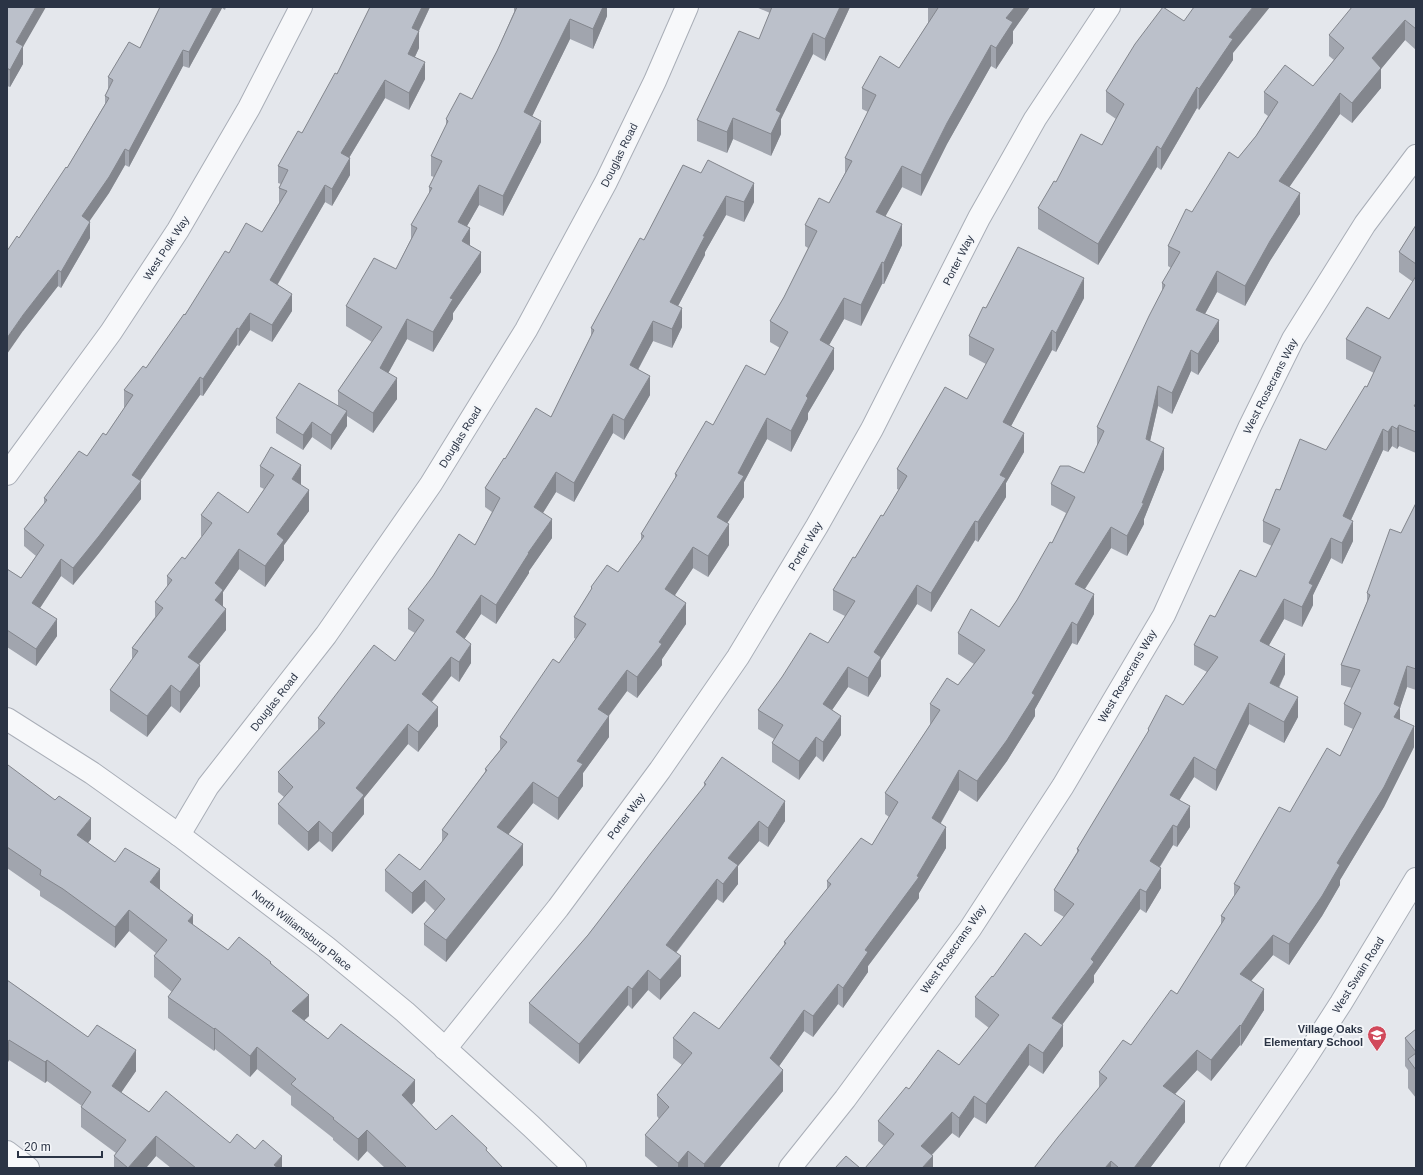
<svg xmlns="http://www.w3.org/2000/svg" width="1423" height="1175" font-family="Arial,sans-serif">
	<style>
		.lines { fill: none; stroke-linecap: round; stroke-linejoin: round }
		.minor-casing { stroke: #a9aeb7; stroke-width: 24 }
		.minor { stroke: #f7f8fa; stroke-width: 22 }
		.wall { fill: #a1a5ae }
		.shaded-wall { fill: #83868d }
		.building { fill: #bbc0ca; stroke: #83868d }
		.labels { text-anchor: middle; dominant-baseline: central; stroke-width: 4; stroke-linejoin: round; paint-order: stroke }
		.street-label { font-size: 11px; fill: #2b3445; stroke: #f4f6f9 }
		.poi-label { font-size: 11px; font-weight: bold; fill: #2b3445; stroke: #f4f6f9; text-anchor: end }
	</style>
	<rect width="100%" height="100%" fill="#e4e7ec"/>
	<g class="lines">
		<defs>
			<g id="minor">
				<path d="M7,474L111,332L178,230L249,108L301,7"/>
				<path d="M7,719L92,773L179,835L326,947L405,1012L531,1126L575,1168"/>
				<path d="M179,835L208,786L326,635L431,484L526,330L606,182L655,81L687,7"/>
				<path d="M445,1049L558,908L660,770L738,657L817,526L872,429L979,218L1035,119L1109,7"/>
				<path d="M7,1152L28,1168"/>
				<path d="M790,1168L845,1099L970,929L1063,786L1164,615L1250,426L1293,339L1365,224L1416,156"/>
				<path d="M1231,1168L1303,1062L1341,1003L1416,879"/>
			</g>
		</defs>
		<use href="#minor" class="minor-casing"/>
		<use href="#minor" class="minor"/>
	</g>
	<g class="wall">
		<path d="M7,7L23,47V64L10,87L7,86Z"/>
		<path d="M160,7H226L225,10L222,8L189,68L183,66L129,167L125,165L109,193L89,221L90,238L61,288L58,286L23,331L19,238L67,168L105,104V96L108,89V77L140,48Z"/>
		<path d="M370,7H430L419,31V48L415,57L425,79L409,110L385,98L349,158L350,175L332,206L325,202L278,284L292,311L272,342L250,330L239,346L237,345L203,396L200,395L140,481L141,499L99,553L73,585L61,576L40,608L57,636L36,666L7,647V569L21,578L36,556L24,546V529L44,504V498L87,456L106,435L125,407H124V390L146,368L229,253L262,232L279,203V188L281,184L278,183V166L302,133L337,74Z"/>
		<path d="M514,7H607V16L593,49L570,39L532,116L541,142L503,216L479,205L467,226L470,245L481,272L453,313V319L433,352L407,339L388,373L397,399L373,433L347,416V426L331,450L312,437L303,450L276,433V418L338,406V391L372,342L346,326V306L396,269L411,239V225L429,194V187L434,177L431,176V156L446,126V119L472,99L497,51L514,12Z"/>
		<path d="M756,7H850L825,61L813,54L781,119V134L771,156L733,139L727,153L697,141V120L759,39L770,13Z"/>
		<path d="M928,7H1030L1013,31V43L996,69L991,66L947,144L921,196L902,187L885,216L902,245L884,284H882L861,326L844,319L829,345L834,369L808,413V419L791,452L767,439L744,482V497L727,523L729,545L708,577L693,568L675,595L686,624L662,659V665L637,698L627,691L609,716V737L583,773V786L558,820L533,803L508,834L523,865L446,962L424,945V924L435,911L425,901L412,914L385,891V870H420L442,842V830L485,772V769L500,750V737L559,663L576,639L574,638V617L591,590V587L618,572L641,540V534L675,479V474L713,425L765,375L780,348L770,342V321L784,297L808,248L805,246V225L829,203L845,173V158L868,112L862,109V88L899,68L928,23Z"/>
		<path d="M1416,7V50L1405,40L1381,69V88L1352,123L1340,114L1289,187L1300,214L1270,261L1245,306L1217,292L1205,314L1219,341L1198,375L1191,371L1172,414L1158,406L1150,441L1164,469L1144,519V524L1127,556L1111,548L1085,589L1094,614L1077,645L1072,643L1035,709V716L1007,761L977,802L959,790L941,823L946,848L919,893V898L868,966V972L843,1008L838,1004L813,1037L804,1031L779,1066L783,1091L719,1168H659L645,1156V1135L659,1119L657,1116V1095L682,1065L673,1058V1038L719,1029L784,945V942L827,889V881L872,845L889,817L885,814V793L930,725V704L958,685L974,664L958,654V633L999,627L1017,600L1052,543L1066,513L1051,505V484L1084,473L1097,447V427L1162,292V283L1171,268L1168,266V246L1192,212L1238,158L1256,136L1268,116L1264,113V92L1313,86L1334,60L1329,56V35Z"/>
		<path d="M1184,21L1233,53V60L1199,110L1197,108L1161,170L1157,167L1098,265L1038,229V208L1056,182L1102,145L1116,119L1106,112V91Z"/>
		<path d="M683,165L754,202L744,222L726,215L705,252V255L678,306L682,327L672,348L653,341L638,370L650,395L624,440L613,433L574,502L556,492L543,513L552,538L529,571V573L496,624L481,614L464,639L471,663L459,682L451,676L432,702L438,726L418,752L408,744L364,798V814L332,852L319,841L308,851L278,824V804L284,797L278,792V772L318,730V718L395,661L415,633L408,629V609L475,545L492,512L485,507V488L505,459L551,417L591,336V328L644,240Z"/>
		<path d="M1416,225V453L1399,446L1397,449L1392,446L1388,452L1383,450L1351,520L1353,541L1342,564L1331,558L1313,595V605L1302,627L1284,619L1269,645L1285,674L1279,688L1298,717L1284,743L1249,724L1216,791L1194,777L1179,800L1190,827L1177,847L1173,845L1160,867L1161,888L1146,913L1140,909L1094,975V982L1062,1025L1063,1046L1043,1074L1029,1065L986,1124L974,1117L959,1138L952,1133L932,1155L933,1168L884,1146L878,1141V1121L909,1089L959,1065L989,1028L975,1017V997L993,977L1041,946L1064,917L1054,911V890L1077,852V849L1148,733V729L1183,705L1207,672L1194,665V645L1215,617L1256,577L1272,546L1263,542V521L1280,490L1326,450L1367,387L1374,373L1346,359V339L1389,319L1413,282L1399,272V252Z"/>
		<path d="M1084,298L1056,352L1052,350L1011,426L1024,452L1006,483V497L978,542L975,540L931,612L917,604L881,660V676L868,697L848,687L832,710L841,735L823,762L816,756L799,780L772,762V743L774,739L758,729V710L828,643L845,616L833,610V590L883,516L899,490L897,489V469L967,399L986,364L969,355V336L986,308Z"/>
		<path d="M260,466L301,485L309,511L284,545V560L265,587L239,569L223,592V606L226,630L199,664L200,686L180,713L171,706L147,737L110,711V690L132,660V648L155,617V602L167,587V576L185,559L202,536H201V515L248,513L264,489L260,487Z"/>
		<path d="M1416,503V690L1407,687L1400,708V720L1414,747L1384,807L1340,880V885L1322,916L1289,965L1273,955L1251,981L1264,1010L1241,1046L1240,1045L1211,1081L1197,1070L1175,1094L1185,1122L1150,1168H1034L1099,1088V1072L1131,1045L1177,994L1221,925V916L1234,896V884L1290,812L1340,756L1353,729L1344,725V704L1352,688L1341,685V665L1367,602V593L1401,533Z"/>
		<path d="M7,767L55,800L91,839L88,843L115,862L160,890L193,925L228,950L271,963L309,1016L304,1020L328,1039L415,1101L412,1105L436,1130L487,1152L503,1168H385L367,1151L358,1161L333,1140V1138L291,1105V1096L257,1069L250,1077L215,1049L214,1051L168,1018V997L172,992L154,977V956L156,953L129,931L115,948L63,911L40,896V891L7,868Z"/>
		<path d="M704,783L785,821L768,847L759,841L738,866V884L723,903L717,899L676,953L681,976L660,1000L648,990L632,1009L628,1005L579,1064L529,1023V1003L588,935L704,787Z"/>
		<path d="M7,980L136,1071L121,1092L149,1112L230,1143L255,1149L282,1168H171L156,1156L146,1168H114V1156L116,1153L81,1127V1107L82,1106L47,1081L45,1083L9,1060L7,1064Z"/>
		<path d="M1416,1029V1098L1408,1088V1070L1405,1066V1038Z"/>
	</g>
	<g class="shaded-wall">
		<path d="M36,7H46L23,47V64L10,87V70L16,42Z"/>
		<path d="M213,7H222V8L189,68V52Z"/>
		<path d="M422,7H430L412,45V28Z"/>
		<path d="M603,7H607V16L593,49V29Z"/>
		<path d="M840,7H850L825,61V39Z"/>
		<path d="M1015,7H1030L1013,31V43L996,69V48L1006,18Z"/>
		<path d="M1253,7H1270L1233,53V60L1199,110V89L1229,37Z"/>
		<path d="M570,19V39L524,133V112Z"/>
		<path d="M1405,20V40L1381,69V88L1352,123V103L1372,58Z"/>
		<path d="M419,31V48L408,71V54Z"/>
		<path d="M813,33V54L781,119V134L771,156V134L776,110Z"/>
		<path d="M991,45V66L947,144L921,196V175L947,123Z"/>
		<path d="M183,50V66L129,167V151Z"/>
		<path d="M425,62V79L409,110V93Z"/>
		<path d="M385,80V98L341,171V153Z"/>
		<path d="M1197,87V108L1161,170V149Z"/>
		<path d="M1340,93V114L1279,202V181Z"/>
		<path d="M733,118V139L727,153V132Z"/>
		<path d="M541,121V142L503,216V196Z"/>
		<path d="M1157,146V167L1098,265V244Z"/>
		<path d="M125,149V165L109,193L82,232V216Z"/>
		<path d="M350,158V175L332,206V189Z"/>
		<path d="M902,166V187L876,233V212Z"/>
		<path d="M754,183V202L744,222V202Z"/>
		<path d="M325,185V202L270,297V280Z"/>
		<path d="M479,185V205L458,242V222Z"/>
		<path d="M1300,193V214L1270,261L1245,306V286L1270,241Z"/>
		<path d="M726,196V215L705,252V255L670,321V302L703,236Z"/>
		<path d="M90,222V238L61,288V272Z"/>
		<path d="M902,224V245L884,284V263Z"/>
		<path d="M470,228V248L462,241Z"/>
		<path d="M481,252V272L453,313V319L433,352V332L450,298Z"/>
		<path d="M882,262V284L861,326V305Z"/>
		<path d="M58,270V286L23,331L7,354V338L23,315Z"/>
		<path d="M1217,271V292L1196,330V310Z"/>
		<path d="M1084,278V298L1056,352V333Z"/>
		<path d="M292,294V311L272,342V325Z"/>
		<path d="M844,298V319L820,361V340Z"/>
		<path d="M682,308V327L672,348V329Z"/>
		<path d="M250,313V330L239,346V329Z"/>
		<path d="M407,319V339L380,388V368Z"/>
		<path d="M1219,320V341L1198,375V354Z"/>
		<path d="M653,321V341L630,384V365Z"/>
		<path d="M237,328V345L203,396V379Z"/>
		<path d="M1052,330V350L1003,441V422Z"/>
		<path d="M834,348V369L808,413V419L791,452V431L806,396Z"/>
		<path d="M1191,350V371L1172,414V393Z"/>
		<path d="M650,376V395L624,440V420Z"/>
		<path d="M200,377V395L132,492V475Z"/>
		<path d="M397,378V399L373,433V413Z"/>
		<path d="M1158,386V406L1146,459V439Z"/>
		<path d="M347,411V426L331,450V435Z"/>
		<path d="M613,414V433L574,502V483Z"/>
		<path d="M767,418V439L744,482V497L717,539V517L738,473Z"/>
		<path d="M312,422V437L303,450V435Z"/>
		<path d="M1399,425V446L1397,449V429Z"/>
		<path d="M1392,426V446L1388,452V432Z"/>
		<path d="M1383,429V450L1343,537V516Z"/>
		<path d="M1024,433V452L1006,483V497L978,542V522L1000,475Z"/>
		<path d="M1164,448V469L1144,519V524L1127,556V536L1142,503Z"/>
		<path d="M301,465V486L292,479Z"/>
		<path d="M556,472V492L534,527V507Z"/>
		<path d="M141,481V499L99,553L73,585V568Z"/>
		<path d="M309,490V511L284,545V560L265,587V566L277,534Z"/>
		<path d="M552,519V538L529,571V573L496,624V605L528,553Z"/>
		<path d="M975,521V540L931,612V593Z"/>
		<path d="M1353,521V541L1342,564V543Z"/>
		<path d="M729,524V545L708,577V556Z"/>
		<path d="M1111,527V548L1075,604V584Z"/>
		<path d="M1331,538V558L1313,595V605L1302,627V607L1309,583Z"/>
		<path d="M693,547V568L665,610V589Z"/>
		<path d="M239,549V569L223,592V610L215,621V583Z"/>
		<path d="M61,559V576L32,620V603Z"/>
		<path d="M917,585V604L881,660V676L868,697V678L874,652Z"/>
		<path d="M1094,594V614L1077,645V625Z"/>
		<path d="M481,595V614L456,652V632Z"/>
		<path d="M1284,599V619L1260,661V641Z"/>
		<path d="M686,603V624L662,659V665L637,698V677L659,642Z"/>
		<path d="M226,609V630L188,678V657Z"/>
		<path d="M57,619V636L36,666V649Z"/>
		<path d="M1072,622V643L1035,709V716L1007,761L977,802V781L1032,693Z"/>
		<path d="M471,644V663L459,682V662Z"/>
		<path d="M1285,654V674L1270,704V683Z"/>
		<path d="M451,657V676L422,714V694Z"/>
		<path d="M200,665V686L180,713V692Z"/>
		<path d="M1407,666V687L1400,708V727L1394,738V704Z"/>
		<path d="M848,667V687L823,723V704Z"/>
		<path d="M627,670V691L598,730V709Z"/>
		<path d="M171,685V706L147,737V716Z"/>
		<path d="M1298,697V717L1284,743V722Z"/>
		<path d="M1249,703V724L1216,791V770Z"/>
		<path d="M438,707V726L418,752V732Z"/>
		<path d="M609,716V737L583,773V786L558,820V798L577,761Z"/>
		<path d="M841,716V735L823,762V742Z"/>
		<path d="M408,724V744L364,798V814L332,852V833L356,788Z"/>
		<path d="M1414,726V747L1384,807L1340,880V885L1322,916L1289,965V944L1337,863Z"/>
		<path d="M816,737V756L799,780V761Z"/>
		<path d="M1194,757V777L1170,815V795Z"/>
		<path d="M959,770V790L932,838V818Z"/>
		<path d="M533,782V803L497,849V827Z"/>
		<path d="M785,801V821L768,847V828Z"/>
		<path d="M1190,806V827L1177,847V827Z"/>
		<path d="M91,818V839L77,856V835Z"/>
		<path d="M319,821V841L308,851V832Z"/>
		<path d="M759,821V841L738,866V884L723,903V884L728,858Z"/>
		<path d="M1173,825V845L1150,882V861Z"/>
		<path d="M946,827V848L919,893V898L868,966V972L843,1008V988L865,950L917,876Z"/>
		<path d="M523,844V865L446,962V940Z"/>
		<path d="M1161,868V888L1146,913V892Z"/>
		<path d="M160,869V891L150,882Z"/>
		<path d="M717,879V899L666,965V945Z"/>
		<path d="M425,880V901L412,914V893Z"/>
		<path d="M1140,889V909L1094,975V982L1052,1038V1018L1091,959Z"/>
		<path d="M129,910V931L115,948V927Z"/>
		<path d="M193,915V936L188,921Z"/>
		<path d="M1273,935V955L1240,994V974Z"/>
		<path d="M681,956V976L660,1000V980Z"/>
		<path d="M648,970V990L632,1009V989Z"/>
		<path d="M838,984V1004L813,1037V1016Z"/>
		<path d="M628,986V1005L579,1064V1044Z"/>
		<path d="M1264,989V1010L1241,1046V1026Z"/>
		<path d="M309,995V1016L292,1032V1011Z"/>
		<path d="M804,1010V1031L770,1079V1058Z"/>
		<path d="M1063,1025V1046L1043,1074V1053Z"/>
		<path d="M1240,1025V1045L1211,1081V1060Z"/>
		<path d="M215,1028V1049L214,1051V1029Z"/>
		<path d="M9,1040V1060L7,1064V1044Z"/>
		<path d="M1029,1044V1065L986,1124V1104Z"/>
		<path d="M257,1047V1069L250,1077V1056Z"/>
		<path d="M136,1050V1071L112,1106V1086Z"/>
		<path d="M1197,1050V1070L1163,1107V1086Z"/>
		<path d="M47,1060V1081L45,1083V1062Z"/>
		<path d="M783,1070V1091L719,1168H704V1164Z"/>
		<path d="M415,1080V1101L402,1116V1095Z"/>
		<path d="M974,1096V1117L959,1138V1118Z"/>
		<path d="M1185,1101V1122L1150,1168H1134Z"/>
		<path d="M952,1112V1133L921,1166V1146Z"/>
		<path d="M367,1130V1151L358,1161V1139Z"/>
		<path d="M156,1136V1156L146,1168H128Z"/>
		<path d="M688,1151V1168H678V1163Z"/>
		<path d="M282,1156V1168H274V1165Z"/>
		<path d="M933,1156V1168H922Z"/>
		<path d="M1111,1161V1168H1105Z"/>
	</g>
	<g class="building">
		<path d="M7,7H36L16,42L23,46L10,70L7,68Z"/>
		<path d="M160,7H213L189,52L183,50L129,151L125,149L109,177L82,216L90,222L61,272L58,270L23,315L7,338V251L17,236L19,238L66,167L67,168L109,98L105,96L113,80L108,77L129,42L140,48Z"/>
		<path d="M370,7H422L412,28L419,31L408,54L425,62L409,93L385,80L341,153L350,158L332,189L325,185L270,280L292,294L272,325L250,313L239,329L237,328L203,379L200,377L132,475L141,481L99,536L73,568L61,559L32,603L57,619L36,649L7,630V569L21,578L44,545L24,529L47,500L44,498L79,451L87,456L103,433L106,435L133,395L124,390L143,366L146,368L184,314L185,315L225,251L229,253L246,223L262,232L287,191L279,188L288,170L278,166L298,131L302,133L335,73L337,74Z"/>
		<path d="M517,7H603L593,29L570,19L524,112L541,121L503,196L479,185L458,222L470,228L462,241L481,252L450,298L453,299L433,332L407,319L380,368L397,378L373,413L338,391L382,327L346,306L374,258L396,269L417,228L411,225L432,188L429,187L442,161L431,156L448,121L446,119L460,93L472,99L497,51Z"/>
		<path d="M772,7H840L825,39L813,33L776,110L781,113L771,134L733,118L727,132L697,120L739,31L759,39Z"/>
		<path d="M936,7H1015L1006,18L1013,22L996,48L991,45L947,123L921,175L902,166L876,212L902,224L884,263L882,262L861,305L844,298L820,340L834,348L806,396L808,398L791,431L767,418L738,473L744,476L717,517L729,524L708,556L693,547L665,589L686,603L659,642L662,644L637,677L627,670L598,709L609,716L577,761L583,764L558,798L533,782L497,827L523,844L446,940L424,924L445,899L425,880L412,893L385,870L399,854L420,870L448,834L442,830L487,770L485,769L507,742L500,737L519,709L553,659L559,663L586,624L574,617L592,588L591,587L607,565L618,572L644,536L641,534L677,475L675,474L706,421L713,425L746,365L765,375L788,332L770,321L784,297L817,231L805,225L819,198L829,203L852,161L845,158L876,95L862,88L880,56L899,68L938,8Z"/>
		<path d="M1163,7L1184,21L1194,7H1253L1229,37L1233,39L1199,89L1197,87L1161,149L1157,146L1098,244L1038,208L1054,181L1056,182L1081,134L1102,145L1124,104L1106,91L1135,44Z"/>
		<path d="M1352,7H1416V29L1405,20L1372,58L1381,68L1352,103L1340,93L1279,181L1300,193L1270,241L1245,286L1217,271L1196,310L1219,320L1198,354L1191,350L1172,393L1158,386L1146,439L1164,448L1142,503H1144L1127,536L1111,527L1075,584L1094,594L1077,625L1072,622L1032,693L1035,695L1007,740L977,781L959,770L932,818L946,827L917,876L919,877L865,950L868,952L843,988L838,984L813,1016L804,1010L770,1058L783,1070L704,1164L688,1151L678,1163L645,1135L669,1107L657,1095L692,1053L673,1038L694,1012L719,1029L786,943L784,942L831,884L827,881L861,838L872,845L898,802L885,793L940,710L930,704L947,678L958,685L985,650L958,633L971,609L999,627L1017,600L1050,542L1052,543L1075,497L1051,484L1060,466H1069L1084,473L1104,431L1097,427L1149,316L1165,285L1162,283L1180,252L1168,246L1186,209L1192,212L1229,152L1238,158L1256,136L1278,102L1264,92L1285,65L1313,86L1344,48L1329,35Z"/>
		<path d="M708,160L754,183L744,202L726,196L703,236H705L670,302L682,308L672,329L653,321L630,365L650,376L624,420L613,414L574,483L556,472L534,507L552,519L528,553H529L496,605L481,595L456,632L471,644L459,662L451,657L422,694L438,707L418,732L408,724L356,788L364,795L332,833L319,821L308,832L278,804L293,787L278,772L325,723L318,718L374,645L395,661L424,620L408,609L433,576L459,534L475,545L500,498L485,488L504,458L505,459L536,408L551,417L594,330L591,328L640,238L644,240L683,165L701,173Z"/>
		<path d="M1416,225V264L1399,252Z"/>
		<path d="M1018,247L1084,278L1056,333L1052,330L1003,422L1024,433L1000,475L1006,478L978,522L975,521L931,593L917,585L874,652L881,657L868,678L848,667L823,704L841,716L823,742L816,737L799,761L772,743L783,725L758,710L782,677L810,633L828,643L855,601L833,590L853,557L855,558L881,515L883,516L907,476L897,469L945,387L967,399L994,349L969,336L983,307L986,308Z"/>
		<path d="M1416,276V403L1414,406L1416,407V432L1399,425L1397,429L1392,426L1388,432L1383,429L1343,516L1353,521L1342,543L1331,538L1309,583L1313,585L1302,607L1284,599L1260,641L1285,654L1270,683L1298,697L1284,722L1249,703L1216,770L1194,757L1170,795L1190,806L1177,827L1173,825L1150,861L1161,868L1146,892L1140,889L1091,959L1094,962L1052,1018L1063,1025L1043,1053L1029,1044L986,1104L974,1096L959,1118L952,1112L921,1146L933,1156L922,1168H865L894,1134L878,1121L906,1087L909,1089L938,1050L959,1065L999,1015L975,997L992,976L993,977L1025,933L1041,946L1074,904L1054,890L1079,850L1077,849L1149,730L1148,729L1166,695L1183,705L1218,657L1194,645L1210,615L1215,617L1240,570L1256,577L1280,529L1263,521L1276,489L1280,490L1300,439L1326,450L1365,386L1367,387L1381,357L1346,339L1367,307L1389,319Z"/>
		<path d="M299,383L347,411L331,435L312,422L303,435L276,418Z"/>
		<path d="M271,447L301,465L292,479L309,490L277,534L284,540L265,566L239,549L215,583L223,590L215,600L226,609L188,657L200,665L180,692L171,685L147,716L110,690L138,651L132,648L163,608L155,602L172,580L167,576L182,557L185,559L212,523L201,515L218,492L248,513L274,475L260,466Z"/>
		<path d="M1416,503V669L1407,666L1394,704L1400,707L1394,717L1414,726L1384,787L1337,863L1340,865L1322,896L1289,944L1273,935L1240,974L1264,989L1241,1026L1240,1025L1211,1060L1197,1050L1163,1086L1185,1101L1134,1168H1119L1111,1161L1105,1168H1034L1058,1137L1107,1078L1099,1072L1123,1040L1131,1045L1171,990L1177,994L1225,918L1221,916L1240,887L1234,884L1279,807L1290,812L1327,748L1340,756L1361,713L1344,704L1360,670L1341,665L1370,595L1367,593L1390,529L1401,533Z"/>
		<path d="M722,757L785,801L768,828L759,821L728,858L738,865L723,884L717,879L666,945L681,956L660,980L648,970L632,989L628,986L579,1044L529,1003L588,935L651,853L706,784L704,783Z"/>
		<path d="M8,765L55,800L59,796L91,818L77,835L115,862L125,848L160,869L150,882L193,915L188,921L228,950L239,937L271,962L270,963L309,995L292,1011L328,1039L341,1024L415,1080L402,1095L436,1130L452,1115L487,1148L486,1150L503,1168H407L367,1130L358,1139L333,1119L334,1118L291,1084L296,1079L257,1047L250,1056L215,1028L214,1029L168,997L181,979L154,956L167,940L129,910L115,927L63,889L40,875L41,870L7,847V767Z"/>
		<path d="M7,980L88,1037L97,1025L136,1050L112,1086L149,1112L166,1091L230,1143L237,1134L255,1149L263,1140L282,1156L274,1165L278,1168H196L156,1136L128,1168L114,1156L126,1140L81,1107L91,1092L47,1060L45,1062L9,1040L7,1044Z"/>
		<path d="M1416,1029V1052L1405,1038Z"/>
		<path d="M1416,1053V1070L1408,1059Z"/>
		<path d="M846,1156L860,1168H835Z"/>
	</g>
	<defs>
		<symbol id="school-pin" viewBox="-11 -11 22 30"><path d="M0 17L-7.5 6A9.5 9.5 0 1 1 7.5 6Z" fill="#d1495b" stroke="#f4f6f9"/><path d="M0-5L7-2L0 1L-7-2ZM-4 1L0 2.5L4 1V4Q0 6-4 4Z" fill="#fff"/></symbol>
	</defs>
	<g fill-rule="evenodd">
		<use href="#school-pin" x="1366" y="1024" width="22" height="30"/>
	</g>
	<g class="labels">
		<g class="street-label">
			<text transform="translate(619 155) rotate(-64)">Douglas Road</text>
			<text transform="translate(166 248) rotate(-57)">West Polk Way</text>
			<text transform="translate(958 260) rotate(-63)">Porter Way</text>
			<text transform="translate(1270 386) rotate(-63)">West Rosecrans Way</text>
			<text transform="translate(460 437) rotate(-58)">Douglas Road</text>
			<text transform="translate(805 546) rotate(-59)">Porter Way</text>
			<text transform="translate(1127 676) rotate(-60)">West Rosecrans Way</text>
			<text transform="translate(274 702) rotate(-52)">Douglas Road</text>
			<text transform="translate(626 816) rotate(-53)">Porter Way</text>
			<text transform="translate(302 930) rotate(38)">North Williamsburg Place</text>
			<text transform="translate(953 949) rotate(-55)">West Rosecrans Way</text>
			<text transform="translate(1358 975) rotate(-58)">West Swain Road</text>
		</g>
		<g class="poi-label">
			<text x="1363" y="1029">Village Oaks<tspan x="1363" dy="13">Elementary School</tspan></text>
		</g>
	</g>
	<rect width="1423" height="1175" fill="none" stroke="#2b3445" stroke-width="16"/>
	<path d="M18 1151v6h84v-6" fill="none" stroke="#2b3445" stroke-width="2"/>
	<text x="24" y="1151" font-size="12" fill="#2b3445" stroke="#f4f6f9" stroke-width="3" paint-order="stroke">20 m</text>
</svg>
